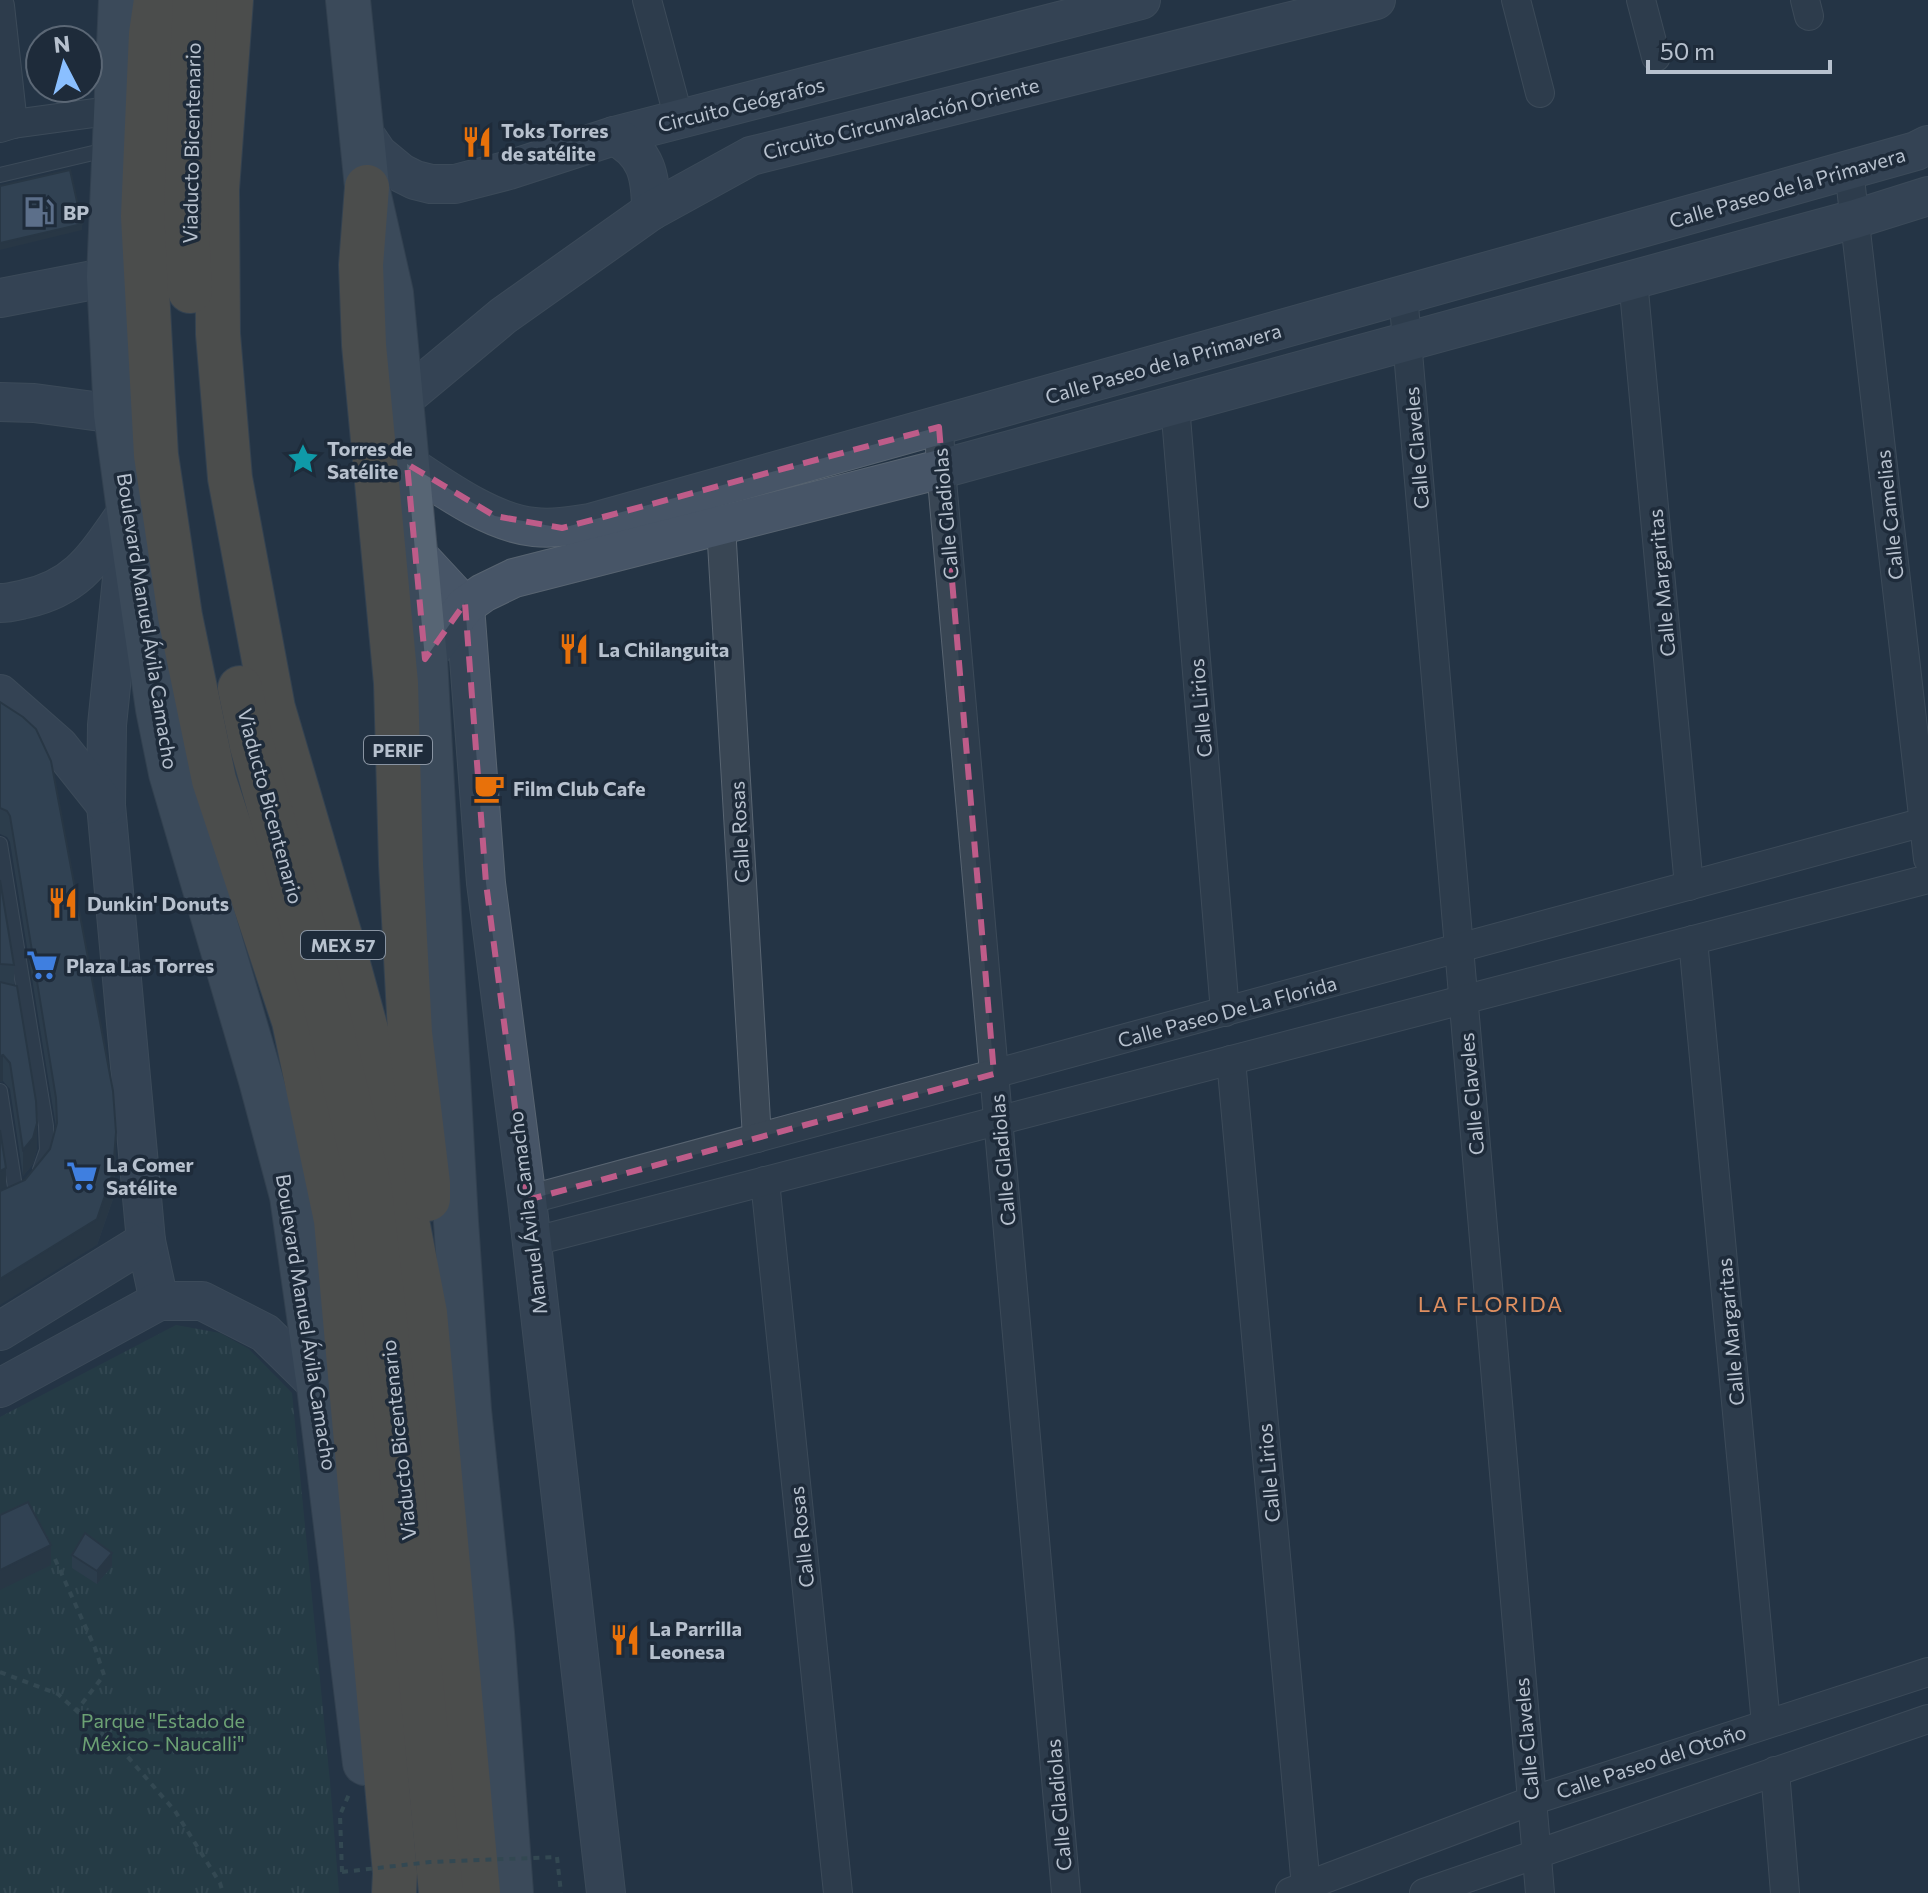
<svg xmlns="http://www.w3.org/2000/svg" width="1928" height="1893" font-family="Commissioner,sans-serif">
	<style>
		.park { fill: url(#park-tufts) }
		.lines { fill: none; stroke-linecap: round; stroke-linejoin: round }
		.lane-casing { stroke: #586471; stroke-width: 16 }
		.street-casing { stroke: #586471; stroke-width: 30 }
		.secondary-casing { stroke: #586471; stroke-width: 40 }
		.primary-casing { stroke: #434f5d; stroke-width: 46 }
		.highway-casing { stroke: #44515e; stroke-width: 46 }
		.path { stroke: #456162; stroke-width: 4; stroke-dasharray: 6 6; stroke-linecap: butt }
		.lane { stroke: #394654; stroke-width: 14 }
		.street { stroke: #394654; stroke-width: 28 }
		.secondary { stroke: #475567; stroke-width: 38 }
		.primary { stroke: #576574; stroke-width: 44 }
		.highway { stroke: #7b6a55; stroke-width: 44 }
		.path-bridge { stroke: #456162; stroke-width: 4; stroke-dasharray: 6 6; stroke-linecap: butt }
		.wall { fill: #374756 }
		.shaded-wall { fill: #2d3a46 }
		.building { fill: #405364; stroke: #2d3a46; stroke-width: 2 }
		.marked { fill: none; stroke: #be5c89; stroke-width: 6; stroke-dasharray: 16 10; stroke-linejoin: round }
		.labels { text-anchor: middle; dominant-baseline: central; stroke-width: 7; stroke-linejoin: round; paint-order: stroke }
		.shield { fill: #1e2b3a; stroke: #8994a2; stroke-width: 2 }
		.shield-label { font-size: 18px; font-weight: bold; fill: #b7c1ce }
		.street-label { font-size: 20px; fill: #b7c1ce; stroke: #1e2b3a }
		.poi-label { font-size: 20px; font-weight: bold; fill: #b7c1ce; stroke: #1e2b3a; text-anchor: start }
		.park-label { font-size: 20px; fill: #6ca174; stroke: #1e2b3a }
		.neighbourhood-label { font-size: 22px; letter-spacing: 2px; fill: #df8f60; stroke: #1e2b3a }
	</style>
	<defs>
		<pattern id="park-tufts" width="24" height="20" patternUnits="userSpaceOnUse" patternTransform="scale(2)"><rect width="24" height="20" fill="#274446"/><path d="M3 7l-1-3M5 7V3M7 7l1-3M15 17l-1-3M17 17v-4M19 17l1-3" fill="none" stroke="#445d60"/></pattern>
	</defs>
	<rect width="100%" height="100%" fill="#243445"/>
	<path class="park" d="M176,1325L220,1333L249,1349L292,1393L330,1782L339,1893H0V1417Z"/>
	<g class="lines">
		<defs>
			<g id="lane">
				<path d="M0,175L110,149"/>
				<path d="M0,844L46,1126L47,1150L40,1170"/>
				<path d="M0,1091L17,1200"/>
			</g>
			<g id="street">
				<path d="M647,0L679,119"/>
				<path d="M1516,0L1540,93"/>
				<path d="M1641,0L1656,57"/>
				<path d="M1805,0L1809,16"/>
				<path d="M0,6L13,124"/>
				<path d="M0,128L13,124L116,110"/>
				<path d="M1849,170L1928,859"/>
				<path d="M1633,280L1689,886"/>
				<path d="M1403,294L1540,1893"/>
				<path d="M1175,405L1225,1012"/>
				<path d="M939,427L941,469L1066,1893"/>
				<path d="M721,526L757,1138"/>
				<path d="M1693,940L1766,1724"/>
				<path d="M1231,1060L1306,1887"/>
				<path d="M765,1181L838,1893"/>
				<path d="M527,1200L1928,821"/>
				<path d="M531,1242L1928,879"/>
				<path d="M1775,1771L1785,1893"/>
				<path d="M1290,1892L1531,1801L1928,1672"/>
				<path d="M1424,1893L1928,1719"/>
			</g>
			<g id="secondary">
				<path d="M361,129L378,154L401,173L415,180L431,184H455L509,170L614,136L1141,0"/>
				<path d="M614,136C647,152 651,177 651,211"/>
				<path d="M0,298L109,277"/>
				<path d="M0,402L34,403L116,414"/>
				<path d="M400,402L503,316L651,211L751,156L1376,0"/>
				<path d="M407,464C442,487 491,523 534,527C553,529 571,526 590,523L1916,151L1928,145"/>
				<path d="M125,549L107,725L106,805L146,1241L159,1301"/>
				<path d="M414,551L465,606L486,883L527,1200L606,1893"/>
				<path d="M0,603C9,603 16,601 25,599C80,587 96,555 127,512"/>
				<path d="M425,659L465,606L483,593L514,578L941,469L1855,219L1928,196"/>
				<path d="M0,694L59,746L106,805"/>
				<path d="M0,1331L146,1241"/>
				<path d="M0,1388L159,1301H202L265,1333L319,1386"/>
			</g>
			<g id="primary">
				<path d="M121,0L109,277L116,414L129,510L158,709L171,773L261,1080L292,1196L319,1386L365,1763"/>
				<path d="M348,0L367,187L391,293L425,659L456,1222L469,1410L492,1633L511,1893"/>
			</g>
			<g id="highway">
				<path d="M156,0L151,34L143,216L156,455L180,616L214,780L294,1021L336,1220L395,1873L394,1893"/>
				<path d="M231,0L217,189L218,334L230,478L273,708L345,953L379,1077L425,1313L478,1893"/>
				<path d="M367,187L361,265L364,345L396,683L401,864L410,1033L428,1183V1199"/>
				<path d="M190,291L186,208L195,0"/>
				<path d="M240,688L252,746L327,1011L370,1190L397,1426L441,1893"/>
			</g>
		</defs>
		<use href="#lane" class="lane-casing"/>
		<use href="#street" class="street-casing"/>
		<use href="#secondary" class="secondary-casing"/>
		<use href="#primary" class="primary-casing"/>
		<use href="#highway" class="highway-casing"/>
		<g class="path">
			<path d="M55,1559L95,1648L104,1675L77,1710"/>
			<path d="M0,1672L58,1694L127,1756L175,1811L220,1883L223,1893"/>
			<path d="M557,1857L561,1893"/>
			<path d="M342,1872L340,1815L350,1792"/>
		</g>
		<use href="#lane" class="lane"/>
		<use href="#street" class="street"/>
		<use href="#secondary" class="secondary"/>
		<use href="#primary" class="primary"/>
		<use href="#highway" class="highway"/>
		<path class="path-bridge" d="M342,1872L430,1862L557,1857"/>
	</g>
	<g class="wall">
		<path d="M0,702L116,1158L113,1199L97,1245L6,1188L25,1180L50,1149L56,1127L10,842L7,837L0,834Z"/>
		<path d="M0,880L14,965V985L37,1149L33,1164L23,1176L10,1089L3,1081L0,1082Z"/>
		<path d="M72,1555L112,1566L97,1584L72,1568Z"/>
	</g>
	<g class="shaded-wall">
		<path d="M82,224V230L0,250V243Z"/>
		<path d="M3,1055V1081L0,1082V1056Z"/>
		<path d="M37,1123V1149L33,1164L23,1176V1150Z"/>
		<path d="M116,1132V1158L113,1199L97,1245L0,1305V1279Z"/>
		<path d="M6,1168V1194L0,1197V1171Z"/>
		<path d="M51,1545V1565L0,1590V1570Z"/>
		<path d="M112,1553V1566L97,1584V1571Z"/>
	</g>
	<g class="building">
		<path d="M70,170L82,224L0,243V186Z"/>
		<path d="M0,702L23,717L36,729L51,761L113,1091L116,1132L113,1172L97,1219L0,1279V1191L25,1180L50,1149L57,1123L56,1098L10,816L7,811L0,808Z"/>
		<path d="M0,880L14,965L0,964Z"/>
		<path d="M0,982L17,986L36,1101L37,1123L33,1138L23,1150L10,1063L3,1055L0,1056Z"/>
		<path d="M0,1130L6,1168L0,1171Z"/>
		<path d="M28,1502L51,1545L0,1570V1515Z"/>
		<path d="M85,1533L112,1553L97,1571L72,1555Z"/>
	</g>
	<path d="M0 0H1928V1893H0ZM939,427L994,1074L527,1200L486,883L465,603L425,659L407,464L495,516L562,528Z" fill="#243445" fill-opacity=".55" fill-rule="evenodd"/>
	<path class="marked" d="M939,427L994,1074L527,1200L486,883L465,603L425,659L407,464L495,516L562,528Z"/>
	<defs>
		<symbol id="restaurant-bare" viewBox="-9 -9 18 18"><path d="M-5-6h1v4h1v-4h1v4h1v-4h1v5L-1.5 .5V6h-2V.5L-5-1ZM5-6V6H3V1.5H1.5Q1.5-4 5-6Z" fill="#e8710a" stroke="#1e2b3a" stroke-width="2.5" paint-order="stroke"/></symbol>
		<symbol id="fuel-bare" viewBox="-9 -9 18 18"><path d="M-5.5-6h7V0h2V4h1.3V-2.5L3-4.5l.8-.8L6-3V5H2.5V1h-1V6h-7ZM-4.2-4.7v3.2H.2V-4.7Z" fill="#5c6f8a" stroke="#1e2b3a" stroke-width="2.5" paint-order="stroke"/></symbol>
		<symbol id="sight-bare" viewBox="-9 -9 18 18"><path d="M0-6L1.8-2.2L6-1.7L2.9 1.2L3.7 5.4L0 3.3L-3.7 5.4L-2.9 1.2L-6-1.7L-1.8-2.2Z" fill="#0f9aa8" stroke="#1e2b3a" stroke-width="2.5" paint-order="stroke"/></symbol>
		<symbol id="cafe-bare" viewBox="-9 -9 18 18"><path d="M-5.5-4.5H6V0H3Q3 3.5 0 3.5H-2.5Q-5.5 3.5-5.5 0ZM3-3.2v2h1.7v-2ZM-6 4.5H4V6H-6Z" fill="#e8710a" stroke="#1e2b3a" stroke-width="2.5" paint-order="stroke"/></symbol>
		<symbol id="supermarket-bare" viewBox="-9 -9 18 18"><path d="M-6-5.5h2.5l.6 2H6L4.5 2H-2.5L-4.4-4H-6ZM-1.5 3.2a1.3 1.3 0 1 0 .1 0ZM3 3.2a1.3 1.3 0 1 0 .1 0Z" fill="#3f7fe0" stroke="#1e2b3a" stroke-width="2.5" paint-order="stroke"/></symbol>
	</defs>
	<g fill-rule="evenodd">
		<use href="#restaurant-bare" x="455" y="120" width="44" height="44"/>
		<use href="#fuel-bare" x="17" y="190" width="44" height="44"/>
		<use href="#sight-bare" x="281" y="437" width="44" height="44"/>
		<use href="#restaurant-bare" x="552" y="627" width="44" height="44"/>
		<use href="#cafe-bare" x="467" y="766" width="44" height="44"/>
		<use href="#restaurant-bare" x="41" y="881" width="44" height="44"/>
		<use href="#supermarket-bare" x="20" y="943" width="44" height="44"/>
		<use href="#supermarket-bare" x="60" y="1154" width="44" height="44"/>
		<use href="#restaurant-bare" x="603" y="1618" width="44" height="44"/>
	</g>
	<g class="labels">
		<g class="shield">
			<rect x="364" y="736" width="68" height="28" rx="6"/>
			<rect x="301" y="931" width="84" height="28" rx="6"/>
		</g>
		<g class="shield-label">
			<text x="398" y="750">PERIF</text>
			<text x="343" y="945">MEX 57</text>
		</g>
		<g class="street-label">
			<text transform="translate(741 104) rotate(-14)">Circuito Geógrafos</text>
			<text transform="translate(901 118) rotate(-14)">Circuito Circunvalación Oriente</text>
			<text transform="translate(191 143) rotate(-89)">Viaducto Bicentenario</text>
			<text transform="translate(1787 187) rotate(-16)">Calle Paseo de la Primavera</text>
			<text transform="translate(1163 363) rotate(-16)">Calle Paseo de la Primavera</text>
			<text transform="translate(1416 448) rotate(-95)">Calle Claveles</text>
			<text transform="translate(945 514) rotate(-95)">Calle Gladiolas</text>
			<text transform="translate(1889 515) rotate(-96)">Calle Camelias</text>
			<text transform="translate(1661 583) rotate(-95)">Calle Margaritas</text>
			<text transform="translate(148 621) rotate(81)">Boulevard Manuel Ávila Camacho</text>
			<text transform="translate(1200 708) rotate(-95)">Calle Lirios</text>
			<text transform="translate(271 806) rotate(75)">Viaducto Bicentenario</text>
			<text transform="translate(739 832) rotate(-93)">Calle Rosas</text>
			<text transform="translate(1227 1011) rotate(-15)">Calle Paseo De La Florida</text>
			<text transform="translate(1471 1094) rotate(-95)">Calle Claveles</text>
			<text transform="translate(1002 1160) rotate(-95)">Calle Gladiolas</text>
			<text transform="translate(527 1213) rotate(-97)">Manuel Ávila Camacho</text>
			<text transform="translate(307 1322) rotate(81)">Boulevard Manuel Ávila Camacho</text>
			<text transform="translate(1730 1332) rotate(-95)">Calle Margaritas</text>
			<text transform="translate(398 1440) rotate(-96)">Viaducto Bicentenario</text>
			<text transform="translate(1268 1473) rotate(-95)">Calle Lirios</text>
			<text transform="translate(801 1537) rotate(-96)">Calle Rosas</text>
			<text transform="translate(1526 1739) rotate(-95)">Calle Claveles</text>
			<text transform="translate(1651 1761) rotate(-18)">Calle Paseo del Otoño</text>
			<text transform="translate(1058 1805) rotate(-95)">Calle Gladiolas</text>
		</g>
		<g class="poi-label">
			<text x="501" y="130">Toks Torres<tspan x="501" dy="23">de satélite</tspan></text>
			<text x="63" y="212">BP</text>
			<text x="327" y="448">Torres de<tspan x="327" dy="23">Satélite</tspan></text>
			<text x="598" y="649">La Chilanguita</text>
			<text x="513" y="788">Film Club Cafe</text>
			<text x="87" y="903">Dunkin' Donuts</text>
			<text x="66" y="965">Plaza Las Torres</text>
			<text x="106" y="1164">La Comer<tspan x="106" dy="23">Satélite</tspan></text>
			<text x="649" y="1628">La Parrilla<tspan x="649" dy="23">Leonesa</tspan></text>
		</g>
		<g class="park-label">
			<text x="163" y="1720">Parque "Estado de<tspan x="163" dy="23">México - Naucalli"</tspan></text>
		</g>
		<g class="neighbourhood-label">
			<text x="1491" y="1303">LA FLORIDA</text>
		</g>
	</g>
	<g transform="translate(64 64) rotate(354)"><circle r="38" fill="#1e2b3a" stroke="#5b6775" stroke-width="2"/>
	<path d="M0-6L14 30L0 20L-14 30Z" fill="#8abfff"/>
	<text y="-12" font-size="22" font-weight="bold" text-anchor="middle" fill="#b7c1ce">N</text>
	</g>
	<path d="M1648 60v12h182v-12" fill="none" stroke="#b7c1ce" stroke-width="4"/>
	<text x="1660" y="60" font-size="24" fill="#b7c1ce" stroke="#1e2b3a" stroke-width="6" paint-order="stroke">50 m</text>
</svg>
